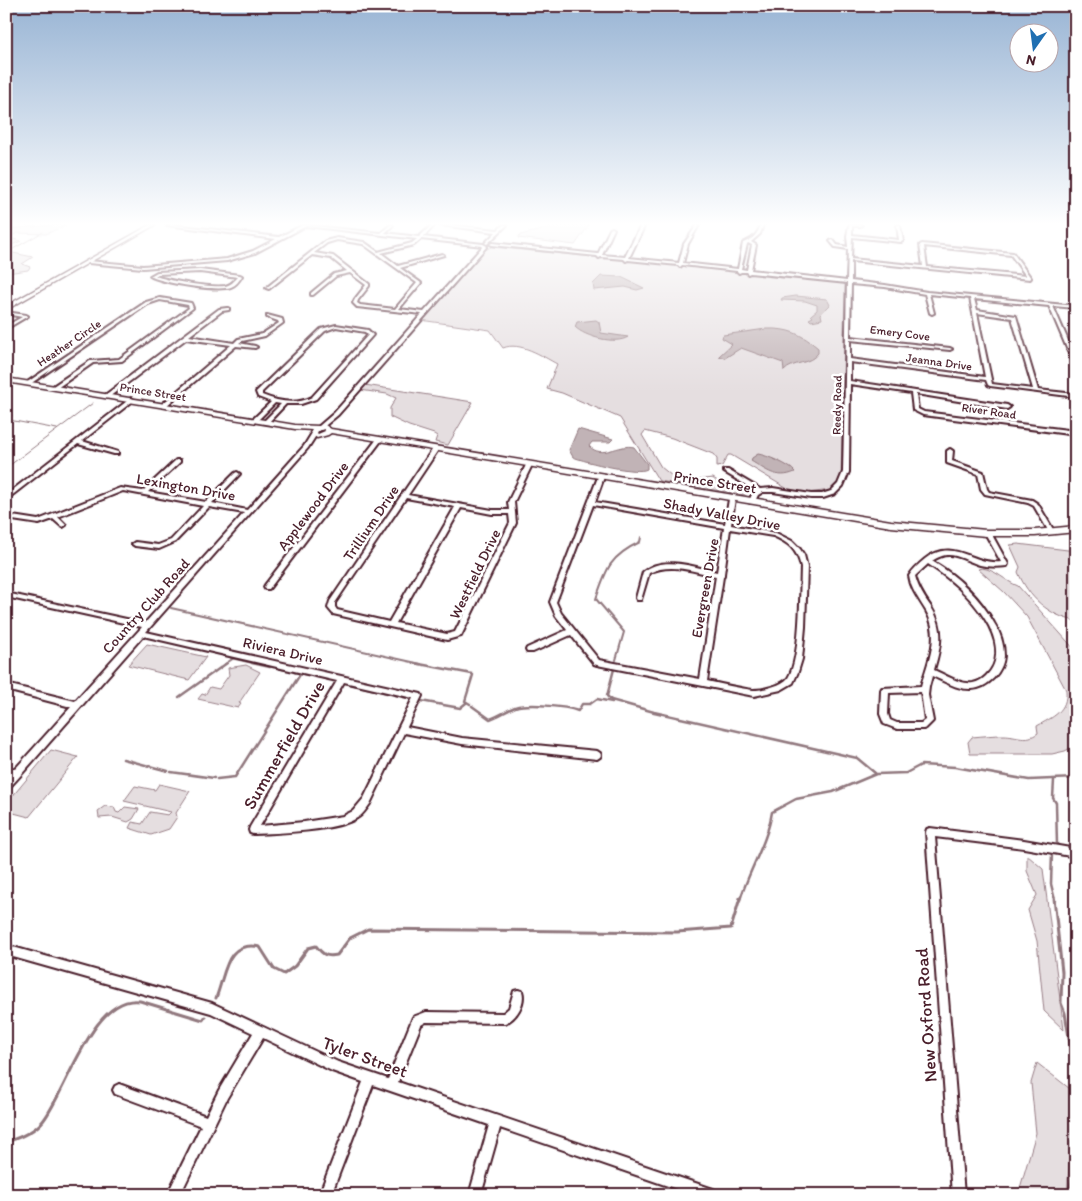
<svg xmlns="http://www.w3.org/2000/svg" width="1082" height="1201" font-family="Itim,sans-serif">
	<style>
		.green { fill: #e5dee0; stroke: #987e86 }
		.water { fill: #c1b3b6; stroke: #91787e }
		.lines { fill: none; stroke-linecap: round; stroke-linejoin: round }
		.stream-far3 { stroke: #91787e; stroke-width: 1 }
		.stream-far2 { stroke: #91787e; stroke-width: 2 }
		.stream-far1 { stroke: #91787e; stroke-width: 2.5 }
		.stream { stroke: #91787e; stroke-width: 3 }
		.minor-casing { stroke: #4a1f2b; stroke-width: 4 }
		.major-casing { stroke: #4a1f2b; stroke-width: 3 }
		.minor { fill: #fff; fill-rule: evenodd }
		.major { fill: #fff; fill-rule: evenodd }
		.labels { text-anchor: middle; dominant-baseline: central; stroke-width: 5; stroke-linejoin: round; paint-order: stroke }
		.far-street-label { font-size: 12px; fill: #4a1f2b; stroke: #fff }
		.street-label { font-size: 15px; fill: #4a1f2b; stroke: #fff }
		.near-street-label { font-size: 18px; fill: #4a1f2b; stroke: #fff }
	</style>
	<rect width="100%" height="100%" fill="#fff"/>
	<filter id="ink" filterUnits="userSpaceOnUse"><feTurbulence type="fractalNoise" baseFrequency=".02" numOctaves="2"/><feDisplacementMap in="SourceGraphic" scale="10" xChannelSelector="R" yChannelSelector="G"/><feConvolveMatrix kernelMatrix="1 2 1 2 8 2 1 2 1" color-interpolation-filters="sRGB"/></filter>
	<g filter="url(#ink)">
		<g class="green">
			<path d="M58,225H66L46,234L17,233L9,238L21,241L7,247L8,252L33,257L22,264L30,267L28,270L7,273L6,281V229Z"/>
			<path d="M564,225H589L575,245L518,238L520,235Z"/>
			<path d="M491,247L845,282L841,482L832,490L806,493L791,491L731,455H728L722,466L717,467V459L713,454L672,438L645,431L642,435L661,467L672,476L689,481L713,478L728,488L753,491L745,495L659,481L620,418L562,393L547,389L557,364C542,356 520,341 503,348L490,330L420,320L478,254Z"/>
			<path d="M365,385L473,402L448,445L435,442L437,436L434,434L409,426L390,417V408L396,398L387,394L360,390Z"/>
			<path d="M1018,544L1076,551V621C1049,616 1028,597 1018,572L1020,567L1010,545Z"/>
			<path d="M982,568C996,570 1005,581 1018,586L1076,651V745L1065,751L1052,754H970L968,742L972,737C983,736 994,735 1004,735C1017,735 1026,742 1038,733L1037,726C1053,717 1068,711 1066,690L1027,617L1004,592L978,569Z"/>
			<path d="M147,644L206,657L189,680L128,665Z"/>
			<path d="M246,665L260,672L239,703L241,704L238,708L198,699L202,694L205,695L210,687L219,689L229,675L228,668Z"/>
			<path d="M51,750L78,757L29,817L6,811V804Z"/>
			<path d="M159,784L190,791L176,813L177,817L169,829L151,835L129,828L132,822L142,824L150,812L168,815L171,812L124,801L135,786L155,790Z"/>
			<path d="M105,806L114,807L116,812L119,813L125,807L139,809L133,819L128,822L112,817L99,818L98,811Z"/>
			<path d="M1027,855L1043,869L1064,1030L1044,1011L1037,941L1028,910L1037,895L1027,871Z"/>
			<path d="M1037,1063L1074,1092L1067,1195H1018L1036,1133L1031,1083Z"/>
		</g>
		<g class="water">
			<path d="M601,276L621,277L644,288L637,290L625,287L594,290L593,284Z"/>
			<path d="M796,296L827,299L830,305L821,314L822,319L811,321L809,319L813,317L811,315L817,310V305L805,301L781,300L782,298Z"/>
			<path d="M596,320L599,322L601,333L628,337C616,345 585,337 575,327L577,322Z"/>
			<path d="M766,329C788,328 802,334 818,348V353C810,365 793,361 784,371L783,363L741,348L725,358L719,356L732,344L722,338L723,335Z"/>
			<path d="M578,429L613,439L610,442H592L589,446C602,460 619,443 634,447L647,464V469C638,475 585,462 573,457L569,450Z"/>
			<path d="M758,454C766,455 790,465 795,472C777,480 766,470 751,461L752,458Z"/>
		</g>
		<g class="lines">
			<g class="stream-far3">
				<path d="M6,229L58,225"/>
				<path d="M6,253L43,232"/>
				<path d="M6,272V280"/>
				<path d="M6,413L12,415L9,420L57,429"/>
				<path d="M6,468L93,403"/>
			</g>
			<g class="stream-far2">
				<path d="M171,608L421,664"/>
				<path d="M231,658L257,664"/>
				<path d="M616,660L624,632L596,599C606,569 610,556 640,542L641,537"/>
				<path d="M225,664L234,658"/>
			</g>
			<g class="stream-far1">
				<path d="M252,663L270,667"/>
				<path d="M414,663L472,674"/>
				<path d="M279,668L286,670"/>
				<path d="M614,669L607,696L611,700L654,712L857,758L875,773"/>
				<path d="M294,672L333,680"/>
				<path d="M347,683L411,699"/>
				<path d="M179,697L227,663"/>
				<path d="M421,701L460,708L466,703"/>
				<path d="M470,704L465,701L473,675"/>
				<path d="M472,706L490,719C499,716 506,711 515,707C528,703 565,706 578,711L582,704H590L597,699L612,702"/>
				<path d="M123,759L168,771"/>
				<path d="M171,772L214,778"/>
				<path d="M217,779L235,777L301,673"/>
				<path d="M1054,780L1053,798L1056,803L1057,845"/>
				<path d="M1052,853L1051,884L1055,900"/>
				<path d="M740,900C749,870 767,843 772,812L796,799L833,792L876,774L906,773L921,765L955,767L1029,780L1076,778"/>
			</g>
			<g class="stream">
				<path d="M1054,898L1062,972L1061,1003L1065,1013L1076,1080"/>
				<path d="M216,998C226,973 225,940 260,947L274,969L284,974L295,966L308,948L316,946C323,955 326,957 337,955L350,938L368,929L677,932L731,928L740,898"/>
				<path d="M6,1142C19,1138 34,1132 43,1121C67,1091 93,994 140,1001L203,1020L205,1017"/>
				<path d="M1069,1195L1074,1160L1076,1104"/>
			</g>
			<defs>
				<g id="minor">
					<path d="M167,225H174L279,237L303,225L381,233L390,225H393L385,233L419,237L432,225H435L423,237L483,244L487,246L338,415L321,429L319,428V426L334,413L422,314L357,307L353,303L355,299L366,285L350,273L336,276L313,295H311V293L334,274L347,271L331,258L312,255L269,289L266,288L325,241L337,238L364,242L378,252L412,243L417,239L306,226L255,253L227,261L143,268L88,263L86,262L88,261L143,266L227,259L253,251L276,239ZM421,239L483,246L424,312L399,309L421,283L400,268L444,255L442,254L398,266L381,253L414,245ZM337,240L363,244L417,283L395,309L360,305L357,303L358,300L369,286V284L333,256L314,253L327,243Z"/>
					<path d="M440,225H448L498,230L503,225H507L487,244L485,243L496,232Z"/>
					<path d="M641,225H645L629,258L679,263L684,244L697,225H699L688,244L683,263L738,269L743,243C753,239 757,235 761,225H763L760,234L751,242L756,245L751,270L847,281L848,249L835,247L830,241L833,240L837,245L848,247L847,236L849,225H862L860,226H852V235L899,240L897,225H900L903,241L901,242L852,237L851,259L923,266L920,245L922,244L1013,253L1031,278L1030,279L851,261V281L885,285L927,292L1076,306V308L1053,306L1076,359V366L1074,365L1049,306L974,299L977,310L1016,316L1038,390L1076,394V397L990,386L988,385L986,380L850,362V381L1007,405L1010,407L1007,409L916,394L918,409L924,412L1076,431V435L923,415L913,410L911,393L850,384L849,472L843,486L835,494L823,498H811L773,492H763L758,495L754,503H750L749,502L752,494L756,491L724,472V470H728L760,489L773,488L811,494H822L831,491L838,484L843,472L847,283L750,273L748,274L746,272H741L739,273L737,271L682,265L680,267L678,265L628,260L626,261L624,259L601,257L599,258L597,256L492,245L490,244L492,243L598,254L610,229L612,228L614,229L602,255L625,257ZM748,243L752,245L747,270L741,269L747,244ZM924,246L1011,255L1026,276L927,267ZM851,284L885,287L925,294L930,313L932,314L934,313L929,294L970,298L985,377L850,359V340L950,350L952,349L950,348L850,337ZM977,313L1012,318L1033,389L992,384Z"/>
					<path d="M200,270L240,275L242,276C239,281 236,285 231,287C218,292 162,283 150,276L157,272ZM200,272L238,277C234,281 231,285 225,286C211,288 169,281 155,276L158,274Z"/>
					<path d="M160,298L191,303L193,308L122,361L93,363L57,388H53V386L90,361L119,359L189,308L188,305L160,300L148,304L30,384L26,383L146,302Z"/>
					<path d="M6,301L17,303L15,304L6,303Z"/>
					<path d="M227,308H229V310L222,311L189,336L234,343L238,339L262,334L279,323L278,321L267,317V315L282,319L283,323L265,336L242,341L239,343L255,346L257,347L255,348L236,346L166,406H162L161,405L231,345L186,339L109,397H105V395L219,309Z"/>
					<path d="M6,312L26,315L28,316L6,329V326L22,317L6,314Z"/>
					<path d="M336,325L368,330L373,335L316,399L301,404H286L268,423H264V421L281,404L275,403L257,421H253V419L271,402L258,397L256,392L257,391L321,329ZM336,327L365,332L368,335L312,397C296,405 279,402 262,395V392L325,331Z"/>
					<path d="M131,398L133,399V401L82,441L118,452V454H114L78,444L6,500V495Z"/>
					<path d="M314,432L317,434L308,448L146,632L421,694L422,696L407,727L462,738L597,751L600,753L601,755L600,757L597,759L462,744L404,733L370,804C366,809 363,815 357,818C337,831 278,833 253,834L250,833L249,830L250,827L337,681L143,636L20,776L9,788L6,789V779L10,775L6,774V766L15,769L71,707L6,690V684L75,701L142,627L6,597V593L145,623L244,513L209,507L175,542L159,549L135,546L132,544L135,542L158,545L171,540L203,506L123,491L58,517L66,525L63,527L61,526L53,519L39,524L6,519V515L38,520L120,488L143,491L176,460H180V462L148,492L206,502L235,473L237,472L240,474L239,475L212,503L247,510L304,446L312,433ZM344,682L413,698L364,798L353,811L343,816L304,822L260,826Z"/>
					<path d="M379,438L382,440L381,441L269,589H265L264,587L265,585L377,439Z"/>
					<path d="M435,448L438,450L408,495L492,510H509L508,502L526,465L529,463L532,465L514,502L516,523L461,636L447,640L333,614L328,608L330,601L432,450ZM406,498L455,507L389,622L337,610L335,607V603ZM461,508L492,514H509L510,523L455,632L447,634L396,623Z"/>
					<path d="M950,449L953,451L952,461L983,472L987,489L989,492L1032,500L1038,504L1054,531L1053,532H1049L1034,506L1028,503L985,494L981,489L978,474L947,463V451Z"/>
					<path d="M601,475L604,477L595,502L725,524L729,499L732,497L735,499L731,525L776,533L792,541L800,549L804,555L807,567L805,627L802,659L798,672L793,683L781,690L754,696L597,665L594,664L571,635L533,652H527L526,650L527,648L567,630L556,616L550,602L598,477ZM593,505L724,528L717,572C695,567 662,555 643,572L636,598L637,600H641L649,573C671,562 694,572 716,576L700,679L599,660L561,613L556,602ZM730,529L773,536C789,543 797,549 801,567C800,592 801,658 788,678C782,686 762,690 753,690C738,688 722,684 707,681L723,577L724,575V574Z"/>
					<path d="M988,531L991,533L1008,564L1007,566C998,567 989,567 980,565C961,559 950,548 932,561C957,576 980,597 994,623C1000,632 1004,644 1004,656C1003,672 988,688 972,689C958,690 944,681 932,676L929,687L928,695L933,721L926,728L923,729H897L884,724L880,714L881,690L882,688L921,686C928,661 941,636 926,611C919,599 911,590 909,576C913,569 919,564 925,559C954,537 971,565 1001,562L985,533ZM928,564C951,579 976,601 989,626C997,642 1001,662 986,676C983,679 978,682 973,683C960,685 946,675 934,670C941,646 945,629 931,607C924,597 918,588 915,576ZM921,692L925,720L921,723H897L890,720L888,714L889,693Z"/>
					<path d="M930,828L1024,840L1076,849V857L1024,848L935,837L964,1195H952L926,832L927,829Z"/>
					<path d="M6,945L212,1003L338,1062L388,1079L413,1017L426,1012L503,1013L509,1008L514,991L518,990L522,991C526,1003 516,1019 505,1023L426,1022L421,1025L398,1082L713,1189L717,1191L719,1195H694L500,1128L481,1195H469L489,1125L373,1085L331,1195H319L363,1082L332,1071L263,1038L227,1098L180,1195H167L201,1126L115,1094L113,1090L115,1086L119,1084L206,1116L219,1090L253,1033L211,1013L6,955Z"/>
				</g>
				<g id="major">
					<path d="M150,225H155L6,310V306Z"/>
					<path d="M6,378L295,425L319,426L325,425L331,429L891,521L986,530H1035L1076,526V532L1035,536H986L891,527L331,433L328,435L317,438L310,433L312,430L295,429L6,382ZM324,429L325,431L318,434L317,433L318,431Z"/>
				</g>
			</defs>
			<use href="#minor" class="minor-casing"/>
			<use href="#major" class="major-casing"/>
			<use href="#minor" class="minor"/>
			<use href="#major" class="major"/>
		</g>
	</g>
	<linearGradient id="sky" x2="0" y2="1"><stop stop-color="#98b4d4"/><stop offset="0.57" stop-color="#fff"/><stop offset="1" stop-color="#fff" stop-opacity="0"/></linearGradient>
	<rect width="1082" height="393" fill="url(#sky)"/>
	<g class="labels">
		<g class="far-street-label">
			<text transform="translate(900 333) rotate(7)">Emery Cove</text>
			<text transform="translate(69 343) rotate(-34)">Heather Circle</text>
			<text transform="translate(939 362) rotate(8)">Jeanna Drive</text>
			<text transform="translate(153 392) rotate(9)">Prince Street</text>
			<text transform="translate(837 405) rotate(-89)">Reedy Road</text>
			<text transform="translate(989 411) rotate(8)">River Road</text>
		</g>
		<g class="street-label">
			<text transform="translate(715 482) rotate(9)">Prince Street</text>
			<text transform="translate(186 487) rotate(10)">Lexington Drive</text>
			<text transform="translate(313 506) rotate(-53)">Applewood Drive</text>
			<text transform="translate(722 514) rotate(11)">Shady Valley Drive</text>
			<text transform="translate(371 523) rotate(-56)">Trillium Drive</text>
			<text transform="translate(475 574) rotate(-64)">Westfield Drive</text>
			<text transform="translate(705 588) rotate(-80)">Evergreen Drive</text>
			<text transform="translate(146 606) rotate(-48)">Country Club Road</text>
			<text transform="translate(283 651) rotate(13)">Riviera Drive</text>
		</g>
		<g class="near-street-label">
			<text transform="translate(284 745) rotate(-60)">Summerfield Drive</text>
			<text transform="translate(926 1015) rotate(-94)">New Oxford Road</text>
			<text transform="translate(365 1057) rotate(20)">Tyler Street</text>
		</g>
	</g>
	<rect width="1082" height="1201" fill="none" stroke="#fff" stroke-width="25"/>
	<rect x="12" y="12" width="1057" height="1176" fill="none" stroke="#4a1f2b" stroke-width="2" filter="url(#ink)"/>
	<g transform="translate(1034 48) rotate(194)"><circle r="24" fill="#ffffff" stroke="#b7a5aa"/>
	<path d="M0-4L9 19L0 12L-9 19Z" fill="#1f6fb2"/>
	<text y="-8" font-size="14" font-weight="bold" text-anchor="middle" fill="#4a1f2b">N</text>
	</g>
</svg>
